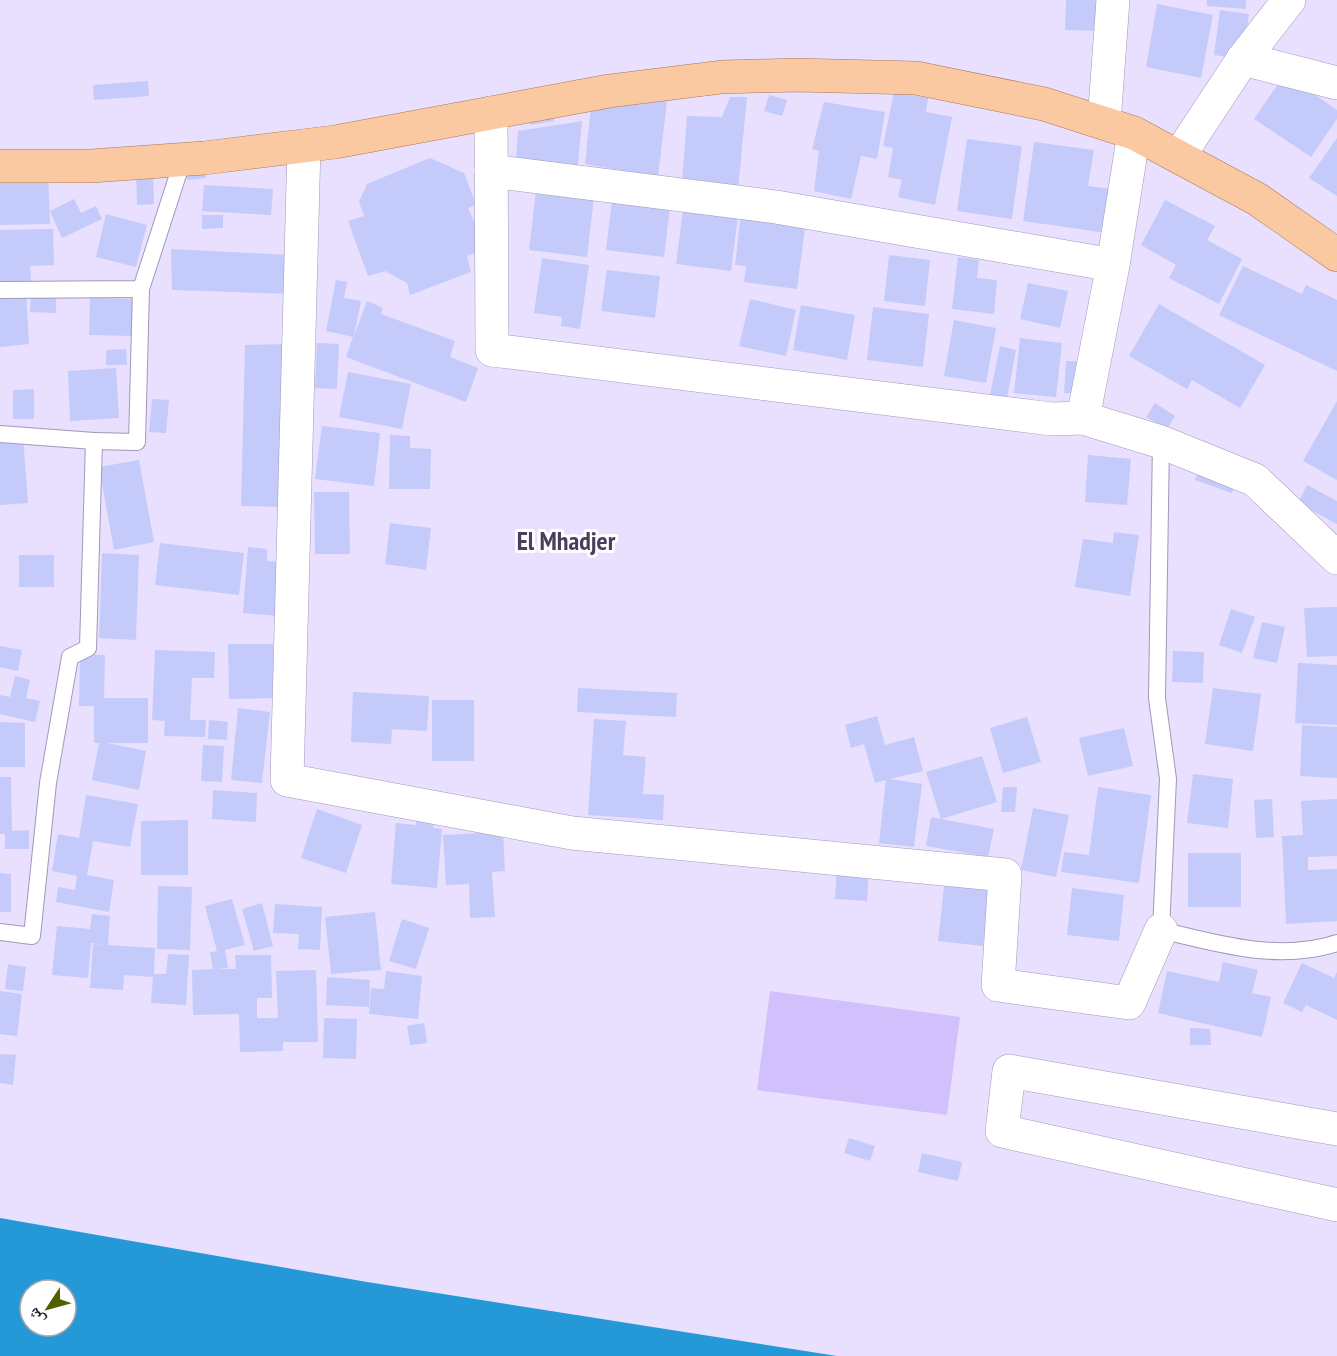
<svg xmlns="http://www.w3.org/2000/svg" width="1337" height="1356" font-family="'PT Sans Narrow','Noto Naskh Arabic',sans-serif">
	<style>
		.green { fill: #d2c0fc }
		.water { fill: #2599d7; fill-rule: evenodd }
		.building { fill: #c4cafa }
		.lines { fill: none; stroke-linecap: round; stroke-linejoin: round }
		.lane-casing { stroke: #a298ba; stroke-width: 18 }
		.street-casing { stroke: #a298ba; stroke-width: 34 }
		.primary-casing { stroke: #ad7751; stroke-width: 34 }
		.lane { stroke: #fff; stroke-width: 16 }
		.street { stroke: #fff; stroke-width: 33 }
		.primary { stroke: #fac9a2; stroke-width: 33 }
		.labels { text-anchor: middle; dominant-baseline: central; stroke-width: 6; stroke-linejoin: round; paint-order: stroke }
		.quarter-label { font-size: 26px; font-weight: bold; fill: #493f5d; stroke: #fff }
	</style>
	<rect width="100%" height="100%" fill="#e8e0fe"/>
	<path class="green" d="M770,991L960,1017L947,1115L757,1090Z"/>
	<path class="water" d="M0,1218L367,1282L837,1356H0ZM30,1290H66V1326H30Z"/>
	<g class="building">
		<path d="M1066,0H1103L1102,31L1065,30Z"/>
		<path d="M1207,0H1246V9L1207,6Z"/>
		<path d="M1157,4L1213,15L1201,78L1146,67Z"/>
		<path d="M1220,10L1249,14L1242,59L1214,55Z"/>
		<path d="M1285,74L1337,110V119L1311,157L1254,119Z"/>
		<path d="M148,81L149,96L94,100L93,85Z"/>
		<path d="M894,92L928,98L926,112L952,117L935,205L898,197L902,180L888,177L893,148L883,146Z"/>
		<path d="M668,93L658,177L585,164L591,107Z"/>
		<path d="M769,95L787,100L782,116L764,111Z"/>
		<path d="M730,97H747L738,189L682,181L687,116L722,117Z"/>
		<path d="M824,102L885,112L877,159L861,156L851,199L814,191L819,151L812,149Z"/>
		<path d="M551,106L554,121L530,125L527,111Z"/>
		<path d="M582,121L577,174L516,159L518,131Z"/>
		<path d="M1337,138V196L1309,178Z"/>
		<path d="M967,139L1022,146L1012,219L957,211Z"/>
		<path d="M1034,142L1094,150L1088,186L1120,190L1114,234L1023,221Z"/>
		<path d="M430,158L464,173L476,205L468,208L481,237L475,253L467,256L471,272L410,295L407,283L385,271L368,276L348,221L364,216L359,202L367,184Z"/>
		<path d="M205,167L206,178L187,180L186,168Z"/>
		<path d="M48,171L50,224L0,225V173Z"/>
		<path d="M136,171H153L154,204L137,205Z"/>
		<path d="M204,185L273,189L271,215L202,211Z"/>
		<path d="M536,191L594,198L587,257L529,250Z"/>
		<path d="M74,199L81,213L96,206L102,219L62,238L50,211Z"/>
		<path d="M612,200L670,207L664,257L606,250Z"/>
		<path d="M1165,200L1215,226L1207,240L1242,259L1219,304L1169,278L1176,265L1141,245Z"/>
		<path d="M683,210L738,217L731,271L676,264Z"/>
		<path d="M741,212L806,220L797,289L744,282L746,266L735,265Z"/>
		<path d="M106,214L147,225L136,267L96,257Z"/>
		<path d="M202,215H223V228L202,229Z"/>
		<path d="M53,229L54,265L30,266L31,281L0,282V230Z"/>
		<path d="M171,249L291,255L289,294L172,290Z"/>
		<path d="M889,255L930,260L925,306L884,301Z"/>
		<path d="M958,257L979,260L977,278L997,280L994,314L952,309Z"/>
		<path d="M542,258L589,265L580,329L561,326L562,317L534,313Z"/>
		<path d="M1243,266L1302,294L1306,285L1337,300V371L1219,315Z"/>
		<path d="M607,270L660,276L655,318L601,311Z"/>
		<path d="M336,280L347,282L344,298L361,301L354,336L367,301L383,308L381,314L455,341L450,357L478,368L466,402L346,357L353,337L326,331Z"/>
		<path d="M1028,283L1068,291L1060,328L1020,319Z"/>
		<path d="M26,290L29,344L0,347V291Z"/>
		<path d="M31,294L56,296V313L30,312Z"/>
		<path d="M90,298L134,299L133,336L89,335Z"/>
		<path d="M750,299L796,310L786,356L739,346Z"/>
		<path d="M1159,304L1265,365L1240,408L1192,380L1187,389L1129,356Z"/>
		<path d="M801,305L855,315L847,360L793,350Z"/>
		<path d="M873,307L929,314L923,367L867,360Z"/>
		<path d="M954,320L996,328L986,383L944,376Z"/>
		<path d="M1020,338L1062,343L1056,397L1014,393Z"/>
		<path d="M317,343L339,344L337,389L315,388Z"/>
		<path d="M289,344L286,507L241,506L245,345Z"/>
		<path d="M1000,346L1016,350L1007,398L990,395Z"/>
		<path d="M126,349L127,365H106V350Z"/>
		<path d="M1066,361L1088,362L1085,394L1064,393Z"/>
		<path d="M116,368L119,418L70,421L68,371Z"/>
		<path d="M348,372L411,384L402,429L339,417Z"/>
		<path d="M34,389V419H13V390Z"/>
		<path d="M152,399L169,400L166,433L149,432Z"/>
		<path d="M1337,401V480L1303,461Z"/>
		<path d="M1155,403L1175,416L1167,429L1146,417Z"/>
		<path d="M322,426L380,433L374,486L315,479Z"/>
		<path d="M390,435L410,436V448L431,449L430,489H389Z"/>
		<path d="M23,437L28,503L0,505V439Z"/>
		<path d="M1088,455L1131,459L1127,505L1085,502Z"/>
		<path d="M139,460L154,542L114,550L99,467Z"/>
		<path d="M1202,461L1238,476L1232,493L1195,480Z"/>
		<path d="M1307,485L1337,501V524L1298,503Z"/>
		<path d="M314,492H349L350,554H315Z"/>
		<path d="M390,523L431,528L426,570L385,564Z"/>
		<path d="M1114,532L1139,535L1130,596L1075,587L1083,539L1113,543Z"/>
		<path d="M160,543L244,553L239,595L155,585Z"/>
		<path d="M248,547L267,549V561L282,562L278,616L243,613Z"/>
		<path d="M102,553L139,555L136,640L99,638Z"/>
		<rect x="19" y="555" width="35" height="32"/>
		<path d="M1337,607V656L1307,657L1304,608Z"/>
		<path d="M1231,609L1255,617L1242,653L1219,645Z"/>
		<path d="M1262,622L1285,627L1277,663L1253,658Z"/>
		<path d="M228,644H273L274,698L229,699Z"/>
		<path d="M0,646L22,650L18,671L0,667Z"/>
		<path d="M155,650L215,652L214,678H192L190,720H206L205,737L164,736L165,721L152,720Z"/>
		<path d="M1173,651L1204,652L1203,683L1172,682Z"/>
		<path d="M80,655H105L104,698H148V743H107L146,751L139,790L92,780L99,743H94V706H79Z"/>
		<path d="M1298,663L1337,665V725L1295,723Z"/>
		<path d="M15,676L30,680L26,698L40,701L35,722L0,714V695L10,697Z"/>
		<path d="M578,688L677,693L676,717L577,712Z"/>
		<path d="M1213,688L1261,694L1253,751L1205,744Z"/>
		<path d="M353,692L429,696L427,731L392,729L391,744L351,742Z"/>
		<rect x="432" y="700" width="42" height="61"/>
		<path d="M238,708L270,712L262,783L231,780Z"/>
		<path d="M877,716L885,745L914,737L923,771L890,779L922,784L914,847L879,843L886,780L875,783L864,744L851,748L845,725Z"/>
		<path d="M1027,717L1041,762L1003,773L990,728Z"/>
		<path d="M594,719L626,721L623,755L646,757L643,794L664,795L663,820L588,815Z"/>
		<path d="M209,720L228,722L227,740L208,739Z"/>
		<path d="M0,722L25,723V767H0Z"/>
		<path d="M1302,725L1337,727V778L1300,776Z"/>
		<path d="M1124,728L1133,766L1088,776L1079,738Z"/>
		<path d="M203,745L224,746L222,782L201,781Z"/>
		<path d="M982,756L997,802L941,819L994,829L988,857L926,846L931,817L941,819L926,772Z"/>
		<path d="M1193,774L1233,779L1228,828L1187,823Z"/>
		<path d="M0,777H11L12,831L29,830V849H5V834H0Z"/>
		<path d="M1003,787H1017L1015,812H1001Z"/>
		<path d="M1098,787L1151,795L1139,883L1061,872L1064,852L1089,855Z"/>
		<path d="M213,790L257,793L256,822L212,819Z"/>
		<path d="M86,795L138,804L130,847L93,841L87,875L114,880L109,912L56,902L58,887L75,890L77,876L52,871L58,834L79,838Z"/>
		<path d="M1272,799L1274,837L1256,838L1254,800Z"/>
		<path d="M1337,799V856L1308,857V870L1337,869V921L1286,924L1282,836L1303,835L1301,801Z"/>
		<path d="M1033,808L1069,815L1056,877L1021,870Z"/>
		<path d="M317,809L362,825L346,873L301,858Z"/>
		<path d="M417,811L435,813L433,828L442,829L437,888L391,884L396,823L416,825Z"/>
		<path d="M188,820V875H141V821Z"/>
		<path d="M503,832L505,871L492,872L495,917L470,918L469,884L446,885L443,835Z"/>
		<rect x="1188" y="853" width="53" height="54"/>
		<path d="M837,869L869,871L867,901L835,899Z"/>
		<path d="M0,873L11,874V912H0Z"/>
		<path d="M945,877L990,882L983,946L938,941Z"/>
		<path d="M158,886L192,887L190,950L157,949Z"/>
		<path d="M1072,888L1124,895L1119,941L1067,935Z"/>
		<path d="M232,899L245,945L225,950L228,968L216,969H236L235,955H271L272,998H257V1018H278L276,971L316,970L318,1042H283V1051L240,1052L239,1014L193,1015L192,970L213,969L210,952L217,951L205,906Z"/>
		<path d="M262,903L273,946L254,951L242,909Z"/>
		<path d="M275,904L322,907L320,950L298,949L299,934L273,933Z"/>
		<path d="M375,912L381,970L331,974L325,917Z"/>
		<path d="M92,914L110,916L108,945L155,948L154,974H166L168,954L189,955L186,1005L151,1003L153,977L124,975L123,990L90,988L93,944L104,945L91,943L88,978L52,975L57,926L90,929Z"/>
		<path d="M402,919L429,928L416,969L389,961Z"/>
		<path d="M1223,962L1258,970L1252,993L1271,997L1262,1037L1158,1013L1167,971L1219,982Z"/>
		<path d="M1302,963L1334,978L1337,972V1020L1306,1005L1302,1012L1283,1003Z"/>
		<path d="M8,964L26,967L23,991L5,989Z"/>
		<path d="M386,971L422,976L418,1019L369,1014L371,988L384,989Z"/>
		<path d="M327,977L370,980L369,1007L326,1005Z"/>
		<path d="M0,991L22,994L17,1036L0,1034Z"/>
		<path d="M324,1018L357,1019L356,1059L323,1058Z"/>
		<path d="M424,1023L427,1043L410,1045L407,1026Z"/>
		<path d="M1190,1028L1210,1029L1211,1045H1190Z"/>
		<path d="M0,1054L16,1055L13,1085L0,1083Z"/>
		<path d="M849,1138L875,1146L870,1161L844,1153Z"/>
		<path d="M922,1153L962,1162L958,1181L918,1172Z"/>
	</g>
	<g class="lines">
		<defs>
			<g id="lane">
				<path d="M0,290L141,289L183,159"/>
				<path d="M0,434L94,441L88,648L70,657L48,783L32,936L0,932"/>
				<path d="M94,441L137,442L141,289"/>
				<path d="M1161,442L1157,698L1168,779L1161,930C1218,944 1279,962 1337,943"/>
			</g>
			<g id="street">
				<path d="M1243,59L1337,83"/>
				<path d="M491,113L492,350L1052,419L1083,418"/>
				<path d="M1104,123L1113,0"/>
				<path d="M1134,133L1113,265L1083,418L1161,442L1255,480L1337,558"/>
				<path d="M304,146L287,780L572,833L1005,875L998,985L1129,1003L1161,930"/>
				<path d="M1179,156L1243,59L1289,0"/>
				<path d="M491,171L776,207L1113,265"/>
				<path d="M1337,1129L1009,1071L1002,1131L1337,1205"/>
			</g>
			<path id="primary" d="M0,166H91L204,158L335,142L609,91L722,77L796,75L916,78L1044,104L1134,133L1257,199L1337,255"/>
		</defs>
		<use href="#lane" class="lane-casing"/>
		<use href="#street" class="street-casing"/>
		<use href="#primary" class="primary-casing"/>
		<use href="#lane" class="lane"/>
		<use href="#street" class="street"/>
		<use href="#primary" class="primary"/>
	</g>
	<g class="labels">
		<g class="quarter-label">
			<text x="566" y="540">El Mhadjer</text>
		</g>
	</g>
	<g transform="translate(48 1308) rotate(234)"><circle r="28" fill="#ffffff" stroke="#a8a6ab" stroke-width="1.5"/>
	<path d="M0-4.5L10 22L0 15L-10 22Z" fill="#525f00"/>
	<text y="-9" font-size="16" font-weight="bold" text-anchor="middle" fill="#25212e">ش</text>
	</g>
</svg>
